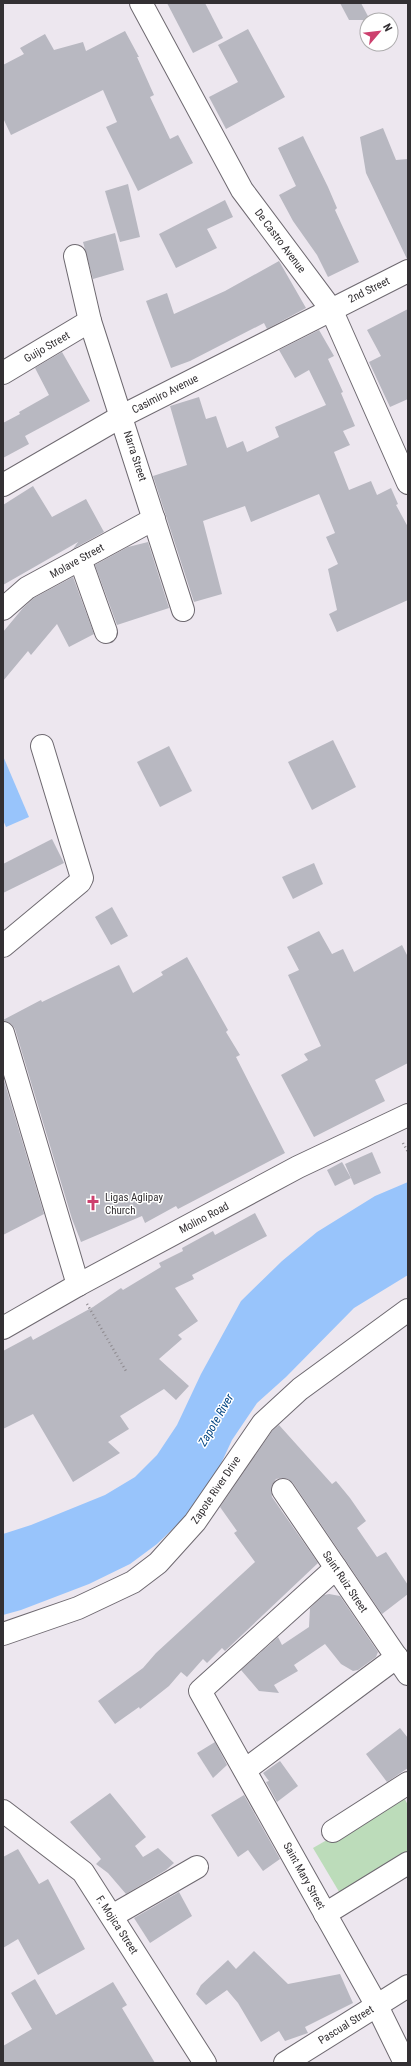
<svg xmlns="http://www.w3.org/2000/svg" width="411" height="2066" font-family="'Roboto Condensed',sans-serif">
	<style>
		.green { fill: #bcdcba }
		.water { fill: #98c4fb }
		.building { fill: #b8b8c1 }
		.lines { fill: none; stroke-linecap: round; stroke-linejoin: round }
		.minor-casing { stroke: #6e6970; stroke-width: 24 }
		.major-casing { stroke: #6e6970; stroke-width: 24 }
		.path { stroke: #8d898e; stroke-width: 2.5; stroke-dasharray: 1 3; stroke-linecap: butt }
		.minor { stroke: #fff; stroke-width: 22 }
		.major { stroke: #fff; stroke-width: 22 }
		.labels { text-anchor: middle; dominant-baseline: central; stroke-width: 3; stroke-linejoin: round; paint-order: stroke }
		.street-label { font-size: 11px; fill: #333033; stroke: #fff }
		.poi-label { font-size: 11px; fill: #333033; stroke: #fff; text-anchor: start }
		.water-label { font-size: 12px; font-style: italic; fill: #024583; stroke: #fff }
	</style>
	<rect width="100%" height="100%" fill="#ede7ef"/>
	<path class="green" d="M403,1796L408,1805V1855L341,1895L313,1848Z"/>
	<g class="water">
		<path d="M3,756L29,817L6,827L3,820Z"/>
		<path d="M408,1182V1275L354,1308L286,1377L257,1403L232,1440L218,1470L182,1520L157,1544L130,1564L89,1584L21,1610L3,1615V1534L31,1525L105,1495L135,1477L157,1455L177,1425L201,1374L241,1301L282,1261L317,1232L375,1196Z"/>
	</g>
	<g class="building">
		<path d="M167,3H205L223,38L193,53Z"/>
		<path d="M340,3H361L370,20H349Z"/>
		<path d="M248,29L285,97L226,129L209,97L238,82L218,45Z"/>
		<path d="M125,31L139,57H137L154,95L150,97L170,139L178,135L193,163L138,191L106,127L117,122L103,90L11,135L3,118V65L24,54L20,48L45,34L54,50L83,42L86,51Z"/>
		<path d="M383,128L396,160L408,159L407,259L366,173L360,137Z"/>
		<path d="M303,136L328,187L337,208L335,210L359,262L328,277L317,255L293,221L279,195L296,186L278,148Z"/>
		<path d="M128,184L140,237L120,242L105,191Z"/>
		<path d="M225,200L233,217L207,229L217,248L176,268L159,234Z"/>
		<path d="M115,233L124,270L93,279L83,242Z"/>
		<path d="M279,261L306,308L267,329L264,323L190,361L171,368L146,301L167,293L174,314L225,291Z"/>
		<path d="M408,309V399L390,407L369,362L381,356L367,330Z"/>
		<path d="M319,330L334,356L328,359L343,392L341,393L355,426L343,431L350,445L334,452L349,490L371,481L377,495L391,488L398,504L396,505L408,527V600L337,632L329,614L337,610L328,569L338,564L326,537L335,533L319,494L251,522L245,506L203,521L222,594L194,602L153,476L187,465L170,406L199,397L206,419L216,416L227,448L243,441L247,452L279,437L275,427L326,405L309,370L295,378L279,350Z"/>
		<path d="M62,352L90,401L25,436L29,444L3,458V423L20,414L19,412L49,395L35,368Z"/>
		<path d="M33,486L52,517L86,499L104,532L73,549L78,542L3,585V505Z"/>
		<path d="M148,542L169,608L117,625L95,565L128,547Z"/>
		<path d="M73,577L94,634L69,647L57,624L31,655L28,651L3,681V632L23,608L34,598Z"/>
		<path d="M333,740L356,787L312,810L288,762Z"/>
		<path d="M169,746L192,791L160,807L137,762Z"/>
		<path d="M52,839L64,863L3,893V864Z"/>
		<path d="M314,863L323,884L293,899L282,877Z"/>
		<path d="M112,907L128,936L111,945L95,917Z"/>
		<path d="M319,931L332,954L343,949L354,972L402,945L408,957V1063L375,1080L385,1101L314,1137L281,1075L308,1060L304,1054L321,1046L288,975L299,970L287,947Z"/>
		<path d="M187,957L228,1030L226,1032L240,1055L236,1057L285,1153L178,1209L176,1206L145,1223L142,1216L81,1242L72,1219L15,1029L11,1024L3,1020L41,1000L42,1002L119,965L133,993L163,975L161,972Z"/>
		<path d="M3,1077L44,1214L3,1235Z"/>
		<path d="M372,1152L381,1173L354,1185L345,1164Z"/>
		<path d="M342,1162L351,1178L335,1186L327,1170Z"/>
		<path d="M255,1213L267,1236L192,1275L194,1279L175,1288L198,1321L178,1335L182,1339L159,1359L189,1386L176,1400L164,1389L120,1416L129,1429L108,1442L120,1453L73,1482L33,1414L3,1429V1351L31,1336L33,1340L93,1307L121,1288L123,1290L161,1267L159,1263L183,1251L182,1248L213,1231L215,1235Z"/>
		<path d="M279,1425L332,1484L336,1481L350,1498L366,1521L357,1528L377,1557L386,1552L408,1585V1594L382,1614L293,1483L288,1479L282,1478L276,1479L272,1485L271,1491L272,1497L318,1563L225,1651L222,1648L207,1663L203,1659L187,1677L181,1672L169,1686L140,1709L139,1707L115,1724L98,1701L143,1668L156,1653L255,1562L234,1533L237,1531L220,1507L272,1431Z"/>
		<path d="M329,1594L340,1596L378,1652L376,1657L358,1670L353,1671L341,1664L325,1644L294,1665L298,1671L274,1685L279,1693L259,1691L241,1670L278,1637L282,1645L309,1627L310,1608L324,1595Z"/>
		<path d="M400,1728L408,1738V1768L387,1782L366,1754Z"/>
		<path d="M215,1742L227,1765L213,1778L197,1753Z"/>
		<path d="M280,1761L298,1786L277,1802L266,1782L269,1781L263,1773Z"/>
		<path d="M110,1793L146,1837L135,1846L143,1857L158,1848L174,1863L166,1870L126,1894L108,1873L96,1864L101,1859L70,1822Z"/>
		<path d="M244,1795L280,1859L263,1871L248,1850L238,1857L211,1815Z"/>
		<path d="M18,1849L39,1884L48,1879L85,1949L38,1975L18,1939L3,1948V1857Z"/>
		<path d="M179,1892L192,1916L150,1943L134,1918Z"/>
		<path d="M254,1951L288,1984L340,1974L353,2003L305,2027L308,2033L285,2041L279,2031L261,2042L238,2003L227,1990L206,2005L196,1994L201,1985L228,1960L236,1969Z"/>
		<path d="M35,1979L56,2015L113,1982L127,2005L122,2008L155,2063H3V2046L32,2029L11,1993Z"/>
	</g>
	<g class="lines">
		<defs>
			<g id="minor">
				<path d="M141,3L242,190L331,309L408,483"/>
				<path d="M75,256L90,321L183,610"/>
				<path d="M3,373L90,321"/>
				<path d="M3,485L122,416L408,271"/>
				<path d="M80,559L106,632"/>
				<path d="M3,609L27,588L154,519"/>
				<path d="M3,946L80,882L82,878L42,746"/>
				<path d="M3,1033L78,1285"/>
				<path d="M283,1490L408,1674"/>
				<path d="M336,1568L200,1691L377,2006L405,2063"/>
				<path d="M245,1770L397,1657"/>
				<path d="M3,1811L83,1872L205,2063"/>
				<path d="M333,1831L408,1783"/>
				<path d="M325,1914L408,1863"/>
				<path d="M112,1916L197,1867"/>
				<path d="M285,2063L408,1986"/>
			</g>
			<g id="major">
				<path d="M3,1328L78,1285L298,1167L408,1115"/>
				<path d="M3,1634L78,1608L133,1582L158,1563L195,1522L263,1423L300,1389L408,1310"/>
			</g>
		</defs>
		<use href="#minor" class="minor-casing"/>
		<use href="#major" class="major-casing"/>
		<g class="path">
			<path d="M403,1143L408,1152"/>
			<path d="M87,1304L126,1371"/>
		</g>
		<use href="#minor" class="minor"/>
		<use href="#major" class="major"/>
	</g>
	<defs>
		<symbol id="church-bare" viewBox="-9 -9 18 18"><path d="M-1.2-6h2.4v3.5h3.3v2.4h-3.3V6h-2.4V-.1h-3.3v-2.4h3.3Z" fill="#cd406e" stroke="#fff" stroke-width="2.5" paint-order="stroke"/></symbol>
	</defs>
	<g fill-rule="evenodd">
		<use href="#church-bare" x="82" y="1192" width="22" height="22"/>
	</g>
	<g class="labels">
		<g class="street-label">
			<text transform="translate(280 241) rotate(53)">De Castro Avenue</text>
			<text transform="translate(369 290) rotate(-26)">2nd Street</text>
			<text transform="translate(47 347) rotate(-30)">Guijo Street</text>
			<text transform="translate(165 394) rotate(-27)">Casimiro Avenue</text>
			<text transform="translate(135 456) rotate(72)">Narra Street</text>
			<text transform="translate(77 561) rotate(-29)">Molave Street</text>
			<text transform="translate(204 1218) rotate(-28)">Molino Road</text>
			<text transform="translate(216 1490) rotate(-56)">Zapote River Drive</text>
			<text transform="translate(345 1582) rotate(56)">Saint Ruiz Street</text>
			<text transform="translate(304 1876) rotate(61)">Saint Mary Street</text>
			<text transform="translate(117 1925) rotate(57)">F. Mojica Street</text>
			<text transform="translate(346 2025) rotate(-32)">Pascual Street</text>
		</g>
		<g class="poi-label">
			<text x="105" y="1197">Ligas Aglipay<tspan x="105" dy="13">Church</tspan></text>
		</g>
		<g class="water-label">
			<text transform="translate(216 1420) rotate(-60)">Zapote River</text>
		</g>
	</g>
	<rect width="411" height="2066" fill="none" stroke="#333033" stroke-width="8"/>
	<g transform="translate(379 32) rotate(62)"><circle r="19" fill="#ffffff" stroke="#adacad"/>
	<path d="M0-3L7 15L0 10L-7 15Z" fill="#cd406e"/>
	<text y="-6" font-size="11" font-weight="bold" text-anchor="middle" fill="#333033">N</text>
	</g>
</svg>
